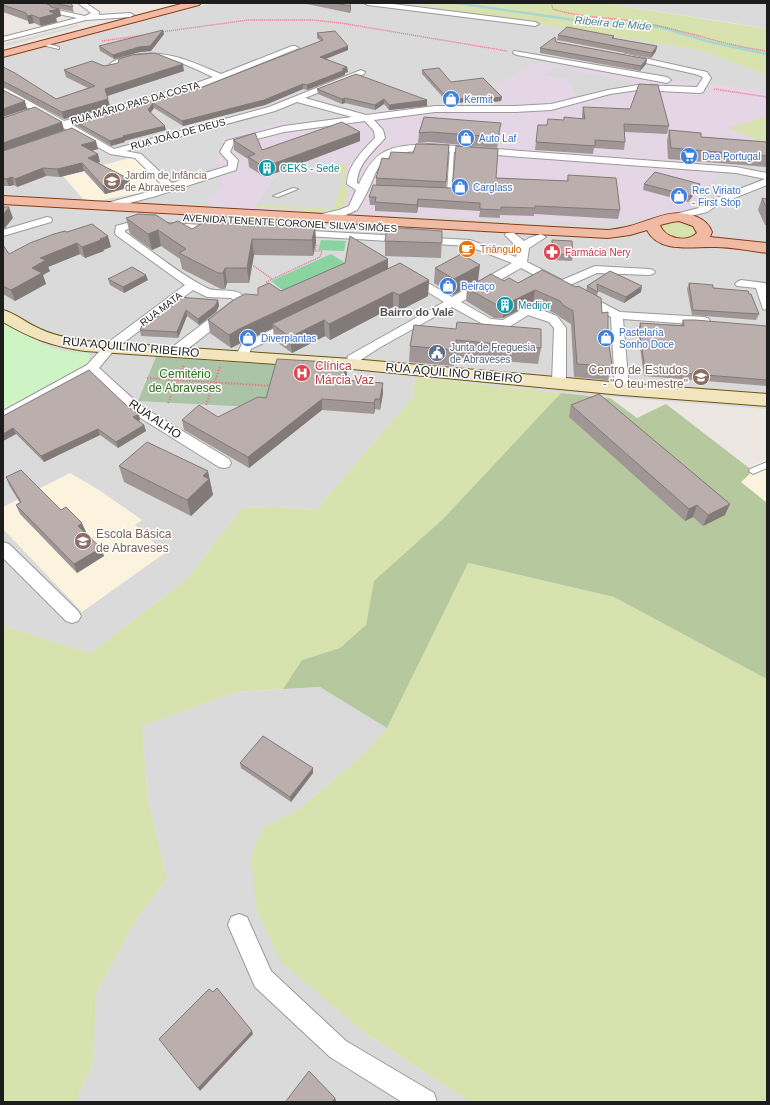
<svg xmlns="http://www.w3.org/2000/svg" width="770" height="1105" font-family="Arial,sans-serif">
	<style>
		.residential { fill: #dbdada }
		.industrial { fill: #e4d6e5 }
		.education { fill: #fbf3de }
		.grass { fill: #d7e2af }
		.forest { fill: #b6c89d }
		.cemetery { fill: #abc3a7 }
		.park { fill: #cef3c5 }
		.pitch { fill: #8ad4a2 }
		.parking { fill: #d9d9d9 }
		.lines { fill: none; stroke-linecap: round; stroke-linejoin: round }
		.stream { stroke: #a9d6d3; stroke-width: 2.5 }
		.lane-casing { stroke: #9a9a9a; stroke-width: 2 }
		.street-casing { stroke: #9a9a9a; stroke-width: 2 }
		.secondary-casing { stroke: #675711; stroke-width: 2 }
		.primary-casing { stroke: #853d10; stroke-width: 2 }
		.path-far1 { stroke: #ea788d; stroke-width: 1.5; stroke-dasharray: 1 1; stroke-linecap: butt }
		.path { stroke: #ea788d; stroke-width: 2; stroke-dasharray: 1.5 1.5; stroke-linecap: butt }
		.lane { fill: #fff; fill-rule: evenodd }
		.street { fill: #fff; fill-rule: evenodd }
		.secondary { fill: #f2e5bd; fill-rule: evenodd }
		.primary { fill: #f1baa5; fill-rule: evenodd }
		.wall { fill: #a09695 }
		.shaded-wall { fill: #827a79 }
		.building { fill: #baafad; stroke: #827a79 }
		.labels { text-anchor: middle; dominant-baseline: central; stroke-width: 3; stroke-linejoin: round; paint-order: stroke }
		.far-shop-label { font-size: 10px; fill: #366cbe; stroke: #fff; text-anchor: start }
		.far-street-label { font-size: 10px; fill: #1d1d1d; stroke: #fff }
		.far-culture-label { font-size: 10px; fill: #0d838f; stroke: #fff; text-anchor: start }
		.far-education-label { font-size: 10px; fill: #785e54; stroke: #fff; text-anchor: start }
		.far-food-label { font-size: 10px; fill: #c56008; stroke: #fff; text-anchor: start }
		.far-health-label { font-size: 10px; fill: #be3a42; stroke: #fff; text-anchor: start }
		.far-service-label { font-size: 10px; fill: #4e5e75; stroke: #fff; text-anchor: start }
		.far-water-label { font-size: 11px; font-style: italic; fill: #4a7e8b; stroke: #fff }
		.far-neighbourhood-label { font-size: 11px; font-weight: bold; fill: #505050; stroke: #fff }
		.street-label { font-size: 12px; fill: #1d1d1d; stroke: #fff }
		.health-label { font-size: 12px; fill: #be3a42; stroke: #fff; text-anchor: start }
		.education-label { font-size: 12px; fill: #785e54; stroke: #fff; text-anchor: end }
		.park-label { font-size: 12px; fill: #296e17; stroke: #fff }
	</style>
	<rect width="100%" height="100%" fill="#ede7e4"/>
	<g class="residential">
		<path d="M220,3H413L700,50L767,75V409L561,393L415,377L413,397L316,510L275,507L242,508L187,579L91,653L3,626V58L205,5Z"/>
		<path d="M603,3H767V29L734,23Z"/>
		<path d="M320,687L387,728L366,752L298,810L264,827L256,907L281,961L365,1033L471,1102H75L93,1064L96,994L137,918L167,879L148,801L142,726L236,692Z"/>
	</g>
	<path class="industrial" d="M535,63L767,91V156L718,174L695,206L674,213L638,220L578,222L383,215L241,209L208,205L206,199L222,187L217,158L223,138L271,125L467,100Z"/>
	<g class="education">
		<path d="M133,157L162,185L139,193L98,201L83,199L63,176Z"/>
		<path d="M767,460V503L740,482L752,466Z"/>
		<path d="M70,473L99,490L142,520L135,525L165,553L82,612L3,529V507Z"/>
	</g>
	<g class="grass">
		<path d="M410,3H603L767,29V75L700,50Z"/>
		<path d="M767,116V144L728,128Z"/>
		<path d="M338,163L345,165L347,168L344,183L348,194L343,207L334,212L256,207L257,204L333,209L336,169L330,166Z"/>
		<path d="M676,221L692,225L698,233C689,243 671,239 663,230V225Z"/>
		<path d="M415,377L561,393L443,519L375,581L366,625L340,648L302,660L283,689L236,692L142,726L148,801L167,879L137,918L96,994L93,1064L75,1102H3V626L91,653L187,579L242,508L275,507L316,510L413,397Z"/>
		<path d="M467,563L614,597L767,679V1102H471L365,1033L280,961L256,907L251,856L264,827L298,810L366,752L387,728Z"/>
	</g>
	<path class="forest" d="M561,393L610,398L637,418L666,404L753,471L741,482L767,503V679L614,597L468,563L387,728L320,687L283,689L302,660L340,648L366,625L374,581L443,519Z"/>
	<path class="cemetery" d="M156,357L280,365L268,408L138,401Z"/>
	<path class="park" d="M3,322C28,335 56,357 87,352L90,356L89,361L85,365L3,411Z"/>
	<g class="pitch">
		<path d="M321,240L346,241L344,251L318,250Z"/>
		<path d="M331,254L357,270L294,299L271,281Z"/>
	</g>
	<g class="parking">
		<path d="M77,25L80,26L7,46L4,44Z"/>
		<path d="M555,67L635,83L637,85L607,88L576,97L567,79L546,75Z"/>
		<path d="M315,158L341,173L342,182L333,209L257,204L270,184L286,169Z"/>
		<path d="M14,190L62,193L59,198L10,195Z"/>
	</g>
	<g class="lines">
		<path class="stream" d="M456,3L589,22L660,27L710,42L767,54"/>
		<defs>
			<g id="lane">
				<path d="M49,41L51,42L49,44L59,47V49L46,46Z"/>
				<path d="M450,147L454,148L452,194L444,196L441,194L447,192Z"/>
				<path d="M293,188L298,189L278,197L273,196Z"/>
				<path d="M767,462V468L753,474L749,471L750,469Z"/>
			</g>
			<g id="street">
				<path d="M78,3H86L99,12V15L130,13L134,15L130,17L86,20L3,41V37L77,18L53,13V9L85,16L91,13Z"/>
				<path d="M364,3H385L535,22L539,24L535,26L368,5Z"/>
				<path d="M292,46H295L299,48L194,90L71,124L114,149L269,107L361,70L365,72L364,74L305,98L366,115L435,106H515L551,104L608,90L638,85L697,87L703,78L701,76L695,74L623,58L622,56L626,54L707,72L711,78L703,92L700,93L638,90L610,94L551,110L515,112H435L374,120L383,130L385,138C374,151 357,164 357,183L359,184C376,147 391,146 429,144L736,167L767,173V185L719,204L707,212L675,220L670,217L671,215L699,208L711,200L765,179L736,173L429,150C366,153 385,168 357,210L346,215L317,221L313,220L312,218L313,216L339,210L349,206L356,190L347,184C347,166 363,150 375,138L374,131L365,121L284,132L233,145L230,152L238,160L236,170L156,196L107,209L102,206L103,204L148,192L163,186L135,158L110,154L3,94V87L6,88L64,121L188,86L213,77C191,67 166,53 141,58C132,60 123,64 114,66L110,64C114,60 124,57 130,56C164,48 190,61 221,74ZM297,102L352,117L284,126L226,141L220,152L228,161V166L172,183L141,154L126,151L275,111Z"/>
				<path d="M514,51L667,77L671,80L667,83L517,55L513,53Z"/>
				<path d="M47,217L51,218L52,220L51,222L3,236V230Z"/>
				<path d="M134,221L220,226L221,228L216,231L134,227L125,230V232C151,250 179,274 207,288C219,294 241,285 246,301L239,309L181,354H171L170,351L171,348L234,300L231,298L207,297L193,290L114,350L99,368L141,406L229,459L231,463L229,467L224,468L219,467L131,412L91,374L3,422V411L87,365L106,344L185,285L116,235L115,233L116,226Z"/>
				<path d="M295,230L470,240L516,257L518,248L505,235L506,233H514L524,241L529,238L541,234L546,237L529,248L527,262L562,280L595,266L649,269L653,270L655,272L653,274L649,275L597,273L561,289L521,268L461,302L491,319L503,320L526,307L542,310L557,316L566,328V383L564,386L559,387L554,386L552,383L554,328L549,322L528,315L509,327H488L452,307L379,348L359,361L357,367H347L346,364L348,356L444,302L405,278L403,276L405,274H413L452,297L512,263L468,246L291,235L290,233L291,231Z"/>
				<path d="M741,280L765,283L767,286V310L763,309L756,288L737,286L735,284L737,282Z"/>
				<path d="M582,292L620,312L704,317L708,318L710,321L708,324L704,325L623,319L629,389L627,392L622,393L617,392L615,389L611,317L578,299L576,296L578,293Z"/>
				<path d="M292,320L296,321L298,324L296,327L251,349L247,358H237L236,355L242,344Z"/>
				<path d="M3,542L9,544L78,611L81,616L78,621L72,623L66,621L3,558Z"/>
				<path d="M239,914L247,917L271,971L346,1041L434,1093L437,1102H402L330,1057L255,987L228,925L231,917Z"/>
			</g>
			<path id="secondary" d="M3,310C15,313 25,322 36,327C51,335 69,338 85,341L352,359L622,383L767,394V406L622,395L352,369L85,351C52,346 32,339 3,322Z"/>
			<g id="primary">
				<path d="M185,3H201L199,5L3,57V51Z"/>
				<path d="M3,196L608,230C615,229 623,228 630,226C653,220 672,207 697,217C704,220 709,224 712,232L710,237L767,243V253C750,251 732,247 715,247C693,246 659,254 647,230L630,235L608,238L3,204ZM679,221L693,226L697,233C687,243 665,239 660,225L672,222Z"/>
			</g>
		</defs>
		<use href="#lane" class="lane-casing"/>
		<use href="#street" class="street-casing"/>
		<use href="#secondary" class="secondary-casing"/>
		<use href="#primary" class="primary-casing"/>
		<g class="path-far1">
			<path d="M551,3L553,9C584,19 618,17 650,24C690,32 727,46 767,51"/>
			<path d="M161,32L248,20H312L341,23L507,51"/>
			<path d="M102,41L144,35"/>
			<path d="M714,89L767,97"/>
			<path d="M251,266H254L272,279"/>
			<path d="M271,285L266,282L320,257L322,251H315L317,244"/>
		</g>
		<g class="path">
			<path d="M147,378L272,386"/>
			<path d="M168,403L184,365"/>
			<path d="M206,405L220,367"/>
		</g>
		<use href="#lane" class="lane"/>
		<use href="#street" class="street"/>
		<use href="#secondary" class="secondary"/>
		<use href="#primary" class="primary"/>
	</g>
	<g class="wall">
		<path d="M3,3L49,4L48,3H71L74,12L60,9L61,16L56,18L57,22L41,26L34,23L29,24L28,21L3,12Z"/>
		<path d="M307,3H351V9L350,13L307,4Z"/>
		<path d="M317,33L348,46V50L326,59L347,67L348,72L345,73V75L307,90L303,89L265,105L183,126L154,108L150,112L166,130L124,141L125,142L111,146L75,125L74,121L200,88L321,41L317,38Z"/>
		<path d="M164,34L151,51L140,52L114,59L100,51L99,46Z"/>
		<path d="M558,35L614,36V39L657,46L656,51L651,58L557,40Z"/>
		<path d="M556,42L647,59L646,64L640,71L540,53V48Z"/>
		<path d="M104,66L184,71L107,96L110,107L64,119L3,87V67L56,99L88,88L66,77L64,70Z"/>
		<path d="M422,70L451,82L502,97L501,101L484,103L482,100L449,104L422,74Z"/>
		<path d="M356,74L427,106L389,110L384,104L375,110L345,103L342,104L318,94L317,89Z"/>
		<path d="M583,107L669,126L667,134L625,132V142L624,150L594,148L593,154L535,150L538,125H547L564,120L582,118V114Z"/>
		<path d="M424,117L500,133L497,148L429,142L418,143L419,133Z"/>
		<path d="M3,118L64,130L4,151L98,149L92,151L100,162L97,163L129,179L131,187L105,194L84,171L60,177L46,176L17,187L14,185L9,186H3Z"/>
		<path d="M669,130L701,137L767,142V170L766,167L668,159L667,141Z"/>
		<path d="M360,132V141L265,177L249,167L248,159L234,150L233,140L262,150Z"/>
		<path d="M449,145L446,188H452L496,178L567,181L568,175L620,210L618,219L534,214V216L500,215V218L479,217L480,211L418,207L417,213L375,211V205H370L369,197L376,185V178L389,159Z"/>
		<path d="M644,184H700L698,189L688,202L643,190Z"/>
		<path d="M762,198L767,199V225H765L758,210Z"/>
		<path d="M126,218L170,224L192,229L244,224L280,225L315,227L316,242L313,256L254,255L249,283H227L225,289H221L182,269L180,259L161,246L152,250L130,234Z"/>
		<path d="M442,231L441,258L385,256V241Z"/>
		<path d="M67,232L111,247L103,250L104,251L85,258L80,254L48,267L50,271L43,275L46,284L15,301L3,294V245L9,254Z"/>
		<path d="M552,240L573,255L572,261L552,260L551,246Z"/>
		<path d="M435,268L478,281L453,295L434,283Z"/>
		<path d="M388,269L429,280L428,296L399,311L393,307L330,340L325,336L292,353L274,340L273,328L241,343L231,348L210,333L208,320L258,295Z"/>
		<path d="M610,271L641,292L624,303L598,291L597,296L602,313L608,338L612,366L608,380L574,377L571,324L561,318L558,315L533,303L503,318H494L466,301L467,288L504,281L518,283L576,287L586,291L587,286Z"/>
		<path d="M108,279L148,280L124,293L110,285Z"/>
		<path d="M689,283L713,288L759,314L756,320L692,315L687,289Z"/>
		<path d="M218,300L219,306L216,312L199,325L187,316L178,338L141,336L140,330L158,317Z"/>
		<path d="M683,320L767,326V386L644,376L638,333L640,323L681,325Z"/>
		<path d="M414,325L541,348L538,364L455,357L454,366L409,362L410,346Z"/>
		<path d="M347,363V374L346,380L383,383V393L380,410L375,409L374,414L322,410L249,468L184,430L182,420L218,417Z"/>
		<path d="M571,405L725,515L703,526L693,517L685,521L569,417Z"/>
		<path d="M3,416L140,420L139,421L144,425L146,431L118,448L100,435L44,462L16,434L3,441Z"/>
		<path d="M119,466L212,487L211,488L213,495L191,516L124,482Z"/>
		<path d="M6,477L61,510L86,532H85L104,556L77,573L20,514L16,505L20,503L9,485Z"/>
		<path d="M240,763L313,773L291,802L241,768Z"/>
	</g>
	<g class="shaded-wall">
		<path d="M351,3V9L350,13V6Z"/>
		<path d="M59,9L61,16L56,18L57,22L41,26L39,18L49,11Z"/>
		<path d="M32,15L34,23L29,24L27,16Z"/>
		<path d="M163,30L164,34L151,51L140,52L114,59L113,55Z"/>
		<path d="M348,46V50L320,61V57Z"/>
		<path d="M657,46L656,51L651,58L652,53Z"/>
		<path d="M647,59L646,64L640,71L641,66Z"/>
		<path d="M183,64L184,71L107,96L105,89Z"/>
		<path d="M347,67L348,72L345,73V75L307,90V85Z"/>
		<path d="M303,84V89L265,105L183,126L182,121Z"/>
		<path d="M482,96V100L449,104V100Z"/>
		<path d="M502,97L501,101L484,103L485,99Z"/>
		<path d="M345,98V103L342,104V99Z"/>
		<path d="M108,99L110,107L64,119L62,112Z"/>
		<path d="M384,99V104L375,110V105Z"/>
		<path d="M427,100V106L389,110V105Z"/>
		<path d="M25,101L27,109L3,117V109Z"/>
		<path d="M153,103L154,108L149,115L148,110Z"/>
		<path d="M62,122L64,130L3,151V143Z"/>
		<path d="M165,126L166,130L124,141L125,142L111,146L110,141L123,136Z"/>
		<path d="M360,132V141L265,177L264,167Z"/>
		<path d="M96,141L98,149L83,153L81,145Z"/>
		<path d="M98,154L100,162L90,166L88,158Z"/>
		<path d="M82,163L84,171L60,177L57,169Z"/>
		<path d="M43,168L46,176L17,187L15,179Z"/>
		<path d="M12,177L14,185L9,186L6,179Z"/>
		<path d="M129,179L131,187L105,194L103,186Z"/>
		<path d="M700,184L698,189L688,202L690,196Z"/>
		<path d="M418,199V207L417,213V205Z"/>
		<path d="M9,207L13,218L5,228L3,229V215Z"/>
		<path d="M315,227L316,242L313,256L312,240Z"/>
		<path d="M158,230L161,246L152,250L148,234Z"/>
		<path d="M108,236L111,247L103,250L104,251L85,258L82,247Z"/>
		<path d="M252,239L254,255L249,283L247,268Z"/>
		<path d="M77,243L80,254L48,267L50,271L43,275L46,284L15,301L11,290L32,268L40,258Z"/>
		<path d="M388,259V272L272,324L273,328L241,343L231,348L229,335L239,329Z"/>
		<path d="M480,265L478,281L453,295L454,279Z"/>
		<path d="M225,268L227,283L225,289L223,273Z"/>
		<path d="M146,275L148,280L124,293L123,287Z"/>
		<path d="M429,280L428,296L399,311V295Z"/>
		<path d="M642,286L641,292L624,303L626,297Z"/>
		<path d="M535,290L533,303L503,318L504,305Z"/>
		<path d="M393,292V307L330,340L329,324Z"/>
		<path d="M218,300L219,306L216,312L199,325L198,319Z"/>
		<path d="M186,310L187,316L178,338L177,332Z"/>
		<path d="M324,320L325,336L292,353L290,337Z"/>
		<path d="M456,340L455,357L454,366L455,350Z"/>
		<path d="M347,363V374L343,391V380Z"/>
		<path d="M383,383V393L380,410V399Z"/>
		<path d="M322,399V410L249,468L248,457Z"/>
		<path d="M375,399V409L374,414V403Z"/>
		<path d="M139,414L140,420L135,423L133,417Z"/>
		<path d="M144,425L146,431L118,448L116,442Z"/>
		<path d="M13,428L16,434L3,441V434Z"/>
		<path d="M98,429L100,435L44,462L41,456Z"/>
		<path d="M208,471L213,495L191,516L187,500L203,476Z"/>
		<path d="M730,504L725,515L703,526L708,515Z"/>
		<path d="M697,505L693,517L685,521L689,509Z"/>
		<path d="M82,523L86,532L82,534L78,526Z"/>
		<path d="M101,548L104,556L77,573L74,564Z"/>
		<path d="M313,768V773L291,802L290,797Z"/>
		<path d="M252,1031L253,1034L200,1091L198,1088Z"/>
		<path d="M335,1098L336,1100L335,1102H332Z"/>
	</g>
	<g class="building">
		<path d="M3,3H44L50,5L51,7L59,9L49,11L55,14L39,18L32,15L27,16L26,13L3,5Z"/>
		<path d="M53,3H71L73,7Z"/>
		<path d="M335,3H351L350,6Z"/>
		<path d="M567,27L614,36L612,38L657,46L652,53L558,35Z"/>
		<path d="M163,30L150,46L139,47L113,55L99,46Z"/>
		<path d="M335,31L348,46L320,57L347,67L342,69L345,70L307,85L303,84L264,100L182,121L153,103L148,110L165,126L123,136L124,137L110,141L74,121L200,88L323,40L317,33Z"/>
		<path d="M555,37L556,42L647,59L641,66L540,48Z"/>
		<path d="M155,53L183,64L105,89L108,99L62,112L3,81V67L15,73L56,99L95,86L64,70L92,61L104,66L118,63L119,59L132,55Z"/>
		<path d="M439,68L451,82L483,78L502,97L485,99L482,96L449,100L422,70Z"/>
		<path d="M356,74L427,100L389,105L384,99L375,105L345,98L342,99L317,89Z"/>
		<path d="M639,84L658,85L669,126L624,124L625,142L595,140V146L536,142L538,125H547L548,119L564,120V117L585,119L583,107L630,109Z"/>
		<path d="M3,90L25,101L3,109Z"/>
		<path d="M35,107L62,122L3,143V118Z"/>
		<path d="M424,117L501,123L498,137L430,132L419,133Z"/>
		<path d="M342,122L360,132L264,167L248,157L255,154L233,140L255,133L262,150Z"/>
		<path d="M72,128L96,141L81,145L98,154L88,158L129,179L103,186L82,163L57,169L43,168L15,179L12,177L6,179L3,178V151Z"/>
		<path d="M669,130L701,133V137L767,142V156L671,148Z"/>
		<path d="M416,144L449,145L446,182L376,178L382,158L389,159L391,152L413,153Z"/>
		<path d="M456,146L498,149L496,178L568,181V175L616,178L620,210L535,206V208L501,207V210L480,209V203L418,199L417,205L375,202L376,197H369L373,185L452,188Z"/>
		<path d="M655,172L700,184L690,196L644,184Z"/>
		<path d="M762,198L767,199V209Z"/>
		<path d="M3,207H9L3,215Z"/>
		<path d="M138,214L156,215L170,224L178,221L192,229L204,222L244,224L245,222L257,221L280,222L279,225L315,227L312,240L252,239L247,268H225L223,273H218L179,253L186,249L158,230L148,234L126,218Z"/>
		<path d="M92,224L108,236L100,239L101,240L82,247L77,243L40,258L46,260L32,268L42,273L11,290L3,286V245L9,254L30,243L54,234L65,231L67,232Z"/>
		<path d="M387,227L442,231V243L385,241Z"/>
		<path d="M350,236L388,259L239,329L229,335L208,320L235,299L245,294L258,295V288L269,283L281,291L345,263Z"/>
		<path d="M552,240L572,241L573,255L553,254Z"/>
		<path d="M461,254L480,265L454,279L435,268Z"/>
		<path d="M400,263L429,280L399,295L393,292L329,324L324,320L290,337L272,324Z"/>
		<path d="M132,267L146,275L123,287L108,279Z"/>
		<path d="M542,270L576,287L578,286L601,298L602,313L608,312V338L612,366L577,364L573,311L563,305L560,301L535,290L504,305L495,304L467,288L491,274L504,281L509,278L518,283Z"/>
		<path d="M610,271L642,286L626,297L597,284L598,292L587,286Z"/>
		<path d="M689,283L713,285V288L748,291L749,294H751L759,314L693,310Z"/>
		<path d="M177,297L218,300L215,306L198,319L186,310L177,332L140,330L143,323L151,317H158L162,308Z"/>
		<path d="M683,320H695L767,326V380L645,370L639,327H641L640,323L684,326Z"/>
		<path d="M457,322L541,329V348L456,340L455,350L410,346L414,325L456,329Z"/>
		<path d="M277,359L347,363L343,380L383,383L380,399H375L374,403L322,399L248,457L182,420L199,405L218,417L258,397L266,398Z"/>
		<path d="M89,370L128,407L139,414L133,417L144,425L116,442L98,429L41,456L13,428L3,434V416Z"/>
		<path d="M599,394L730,504L708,515L697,505L689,509L571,405Z"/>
		<path d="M147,442L208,471L203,476L209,479L187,500L119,466Z"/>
		<path d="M21,470L61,510L66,507L82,523L78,526L101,548L74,564L16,505L21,502L6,477Z"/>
		<path d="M263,736L313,768L290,797L240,763Z"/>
		<path d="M217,988L252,1031L198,1088L159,1039L209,989L213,992Z"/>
		<path d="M309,1071L335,1098L332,1102H287L286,1101Z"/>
	</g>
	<defs>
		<symbol id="shop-disc" viewBox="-11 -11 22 22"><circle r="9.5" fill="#3f7fe0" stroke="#fff"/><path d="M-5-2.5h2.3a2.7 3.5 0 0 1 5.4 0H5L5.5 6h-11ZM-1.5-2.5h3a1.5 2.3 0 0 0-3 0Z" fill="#fff"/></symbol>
		<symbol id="supermarket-disc" viewBox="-11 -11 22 22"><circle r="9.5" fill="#3f7fe0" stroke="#fff"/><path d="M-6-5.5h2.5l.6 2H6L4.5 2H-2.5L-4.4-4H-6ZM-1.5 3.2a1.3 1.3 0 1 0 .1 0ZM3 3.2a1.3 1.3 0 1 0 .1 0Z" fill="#fff"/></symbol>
		<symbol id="building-disc" viewBox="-11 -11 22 22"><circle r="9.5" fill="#0f9aa8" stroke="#fff"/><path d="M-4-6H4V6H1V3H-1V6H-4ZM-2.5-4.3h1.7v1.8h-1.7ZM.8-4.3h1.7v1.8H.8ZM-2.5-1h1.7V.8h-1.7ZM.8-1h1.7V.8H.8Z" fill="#fff"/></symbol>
		<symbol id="school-disc" viewBox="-11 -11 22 22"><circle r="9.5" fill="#8d6e63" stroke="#fff"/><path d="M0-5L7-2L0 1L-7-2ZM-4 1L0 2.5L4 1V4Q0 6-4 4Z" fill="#fff"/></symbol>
		<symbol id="cafe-disc" viewBox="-11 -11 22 22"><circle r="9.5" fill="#e8710a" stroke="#fff"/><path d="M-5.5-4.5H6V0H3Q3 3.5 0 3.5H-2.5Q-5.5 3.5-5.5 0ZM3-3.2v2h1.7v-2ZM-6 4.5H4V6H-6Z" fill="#fff"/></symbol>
		<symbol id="pharmacy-disc" viewBox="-11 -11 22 22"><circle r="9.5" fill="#e0444e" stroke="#fff"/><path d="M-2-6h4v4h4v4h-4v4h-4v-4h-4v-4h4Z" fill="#fff"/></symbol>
		<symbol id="civic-disc" viewBox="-11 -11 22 22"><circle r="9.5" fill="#5c6f8a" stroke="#fff"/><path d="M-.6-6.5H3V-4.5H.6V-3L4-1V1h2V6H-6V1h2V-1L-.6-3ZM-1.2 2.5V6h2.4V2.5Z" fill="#fff"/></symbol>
		<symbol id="hospital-disc" viewBox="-11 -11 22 22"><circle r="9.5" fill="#e0444e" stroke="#fff"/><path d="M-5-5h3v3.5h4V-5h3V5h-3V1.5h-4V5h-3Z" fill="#fff"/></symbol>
		<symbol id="university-disc" viewBox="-11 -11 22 22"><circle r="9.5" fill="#8d6e63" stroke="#fff"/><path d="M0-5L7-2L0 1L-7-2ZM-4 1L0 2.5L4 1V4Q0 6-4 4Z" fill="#fff"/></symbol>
	</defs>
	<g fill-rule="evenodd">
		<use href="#shop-disc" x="441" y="89" width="20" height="20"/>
		<use href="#shop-disc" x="456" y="128" width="20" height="20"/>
		<use href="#supermarket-disc" x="679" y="146" width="20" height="20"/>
		<use href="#building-disc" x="257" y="158" width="20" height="20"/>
		<use href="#school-disc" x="102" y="171" width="20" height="20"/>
		<use href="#shop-disc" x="450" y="177" width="20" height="20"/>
		<use href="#shop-disc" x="669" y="186" width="20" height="20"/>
		<use href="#cafe-disc" x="457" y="239" width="20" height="20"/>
		<use href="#pharmacy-disc" x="542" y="242" width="20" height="20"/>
		<use href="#shop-disc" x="438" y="276" width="20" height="20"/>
		<use href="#building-disc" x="495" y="295" width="20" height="20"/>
		<use href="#shop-disc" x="238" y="328" width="20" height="20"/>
		<use href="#shop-disc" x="596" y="328" width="20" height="20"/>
		<use href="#civic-disc" x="427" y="343" width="20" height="20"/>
		<use href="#hospital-disc" x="292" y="363" width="20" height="20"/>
		<use href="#university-disc" x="691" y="367" width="20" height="20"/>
		<use href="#school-disc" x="73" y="531" width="20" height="20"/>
	</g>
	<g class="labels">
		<g class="far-shop-label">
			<text x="464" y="99">Kermit</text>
			<text x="479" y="138">Auto Laf</text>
			<text x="702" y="156">Dea Portugal</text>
			<text x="473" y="187">Carglass</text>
			<text x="692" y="190">Rec Viriato<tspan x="692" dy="12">- First Stop</tspan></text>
			<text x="461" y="286">Beiraço</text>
			<text x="619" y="332">Pastelaria<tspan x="619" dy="12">Sonho Doce</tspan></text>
			<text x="261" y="338">Diverplantas</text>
		</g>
		<g class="far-street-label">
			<text transform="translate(135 103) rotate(-16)">RUA MÁRIO PAIS DA COSTA</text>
			<text transform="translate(178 134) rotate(-15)">RUA JOÃO DE DEUS</text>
			<text transform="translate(290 223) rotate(3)">AVENIDA TENENTE CORONEL SILVA SIMÕES</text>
			<text transform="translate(161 309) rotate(-37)">RUA MATA</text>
		</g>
		<g class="far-culture-label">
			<text x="280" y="168">CEKS - Sede</text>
			<text x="518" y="305">Medijor</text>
		</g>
		<g class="far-education-label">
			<text x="125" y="175">Jardim de Infância<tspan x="125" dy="12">de Abraveses</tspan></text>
		</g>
		<g class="far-food-label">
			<text x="480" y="249">Triângulo</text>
		</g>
		<g class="far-health-label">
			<text x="565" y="252">Farmácia Nery</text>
		</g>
		<g class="far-service-label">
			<text x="450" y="347">Junta de Freguesia<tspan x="450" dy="12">de Abraveses</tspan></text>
		</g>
		<g class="far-water-label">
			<text transform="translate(613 23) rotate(5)">Ribeira de Mide</text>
		</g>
		<g class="far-neighbourhood-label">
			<text x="417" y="312">Bairro do Vale</text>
		</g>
		<g class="street-label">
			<text transform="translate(131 347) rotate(5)">RUA AQUILINO RIBEIRO</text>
			<text transform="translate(454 373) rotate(5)">RUA AQUILINO RIBEIRO</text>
			<text transform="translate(155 419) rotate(34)">RUA ALHO</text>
		</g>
		<g class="health-label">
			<text x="315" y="366">Clínica<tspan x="315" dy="14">Márcia Vaz</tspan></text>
		</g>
		<g class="education-label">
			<text x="688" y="370">Centro de Estudos<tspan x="688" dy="14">- "O teu mestre"</tspan></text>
			<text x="96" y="534" text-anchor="start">Escola Básica<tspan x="96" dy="14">de Abraveses</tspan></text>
		</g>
		<g class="park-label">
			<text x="185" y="374">Cemitério<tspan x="185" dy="14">de Abraveses</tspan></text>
		</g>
	</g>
	<rect width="770" height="1105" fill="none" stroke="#1d1d1d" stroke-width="8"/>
</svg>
